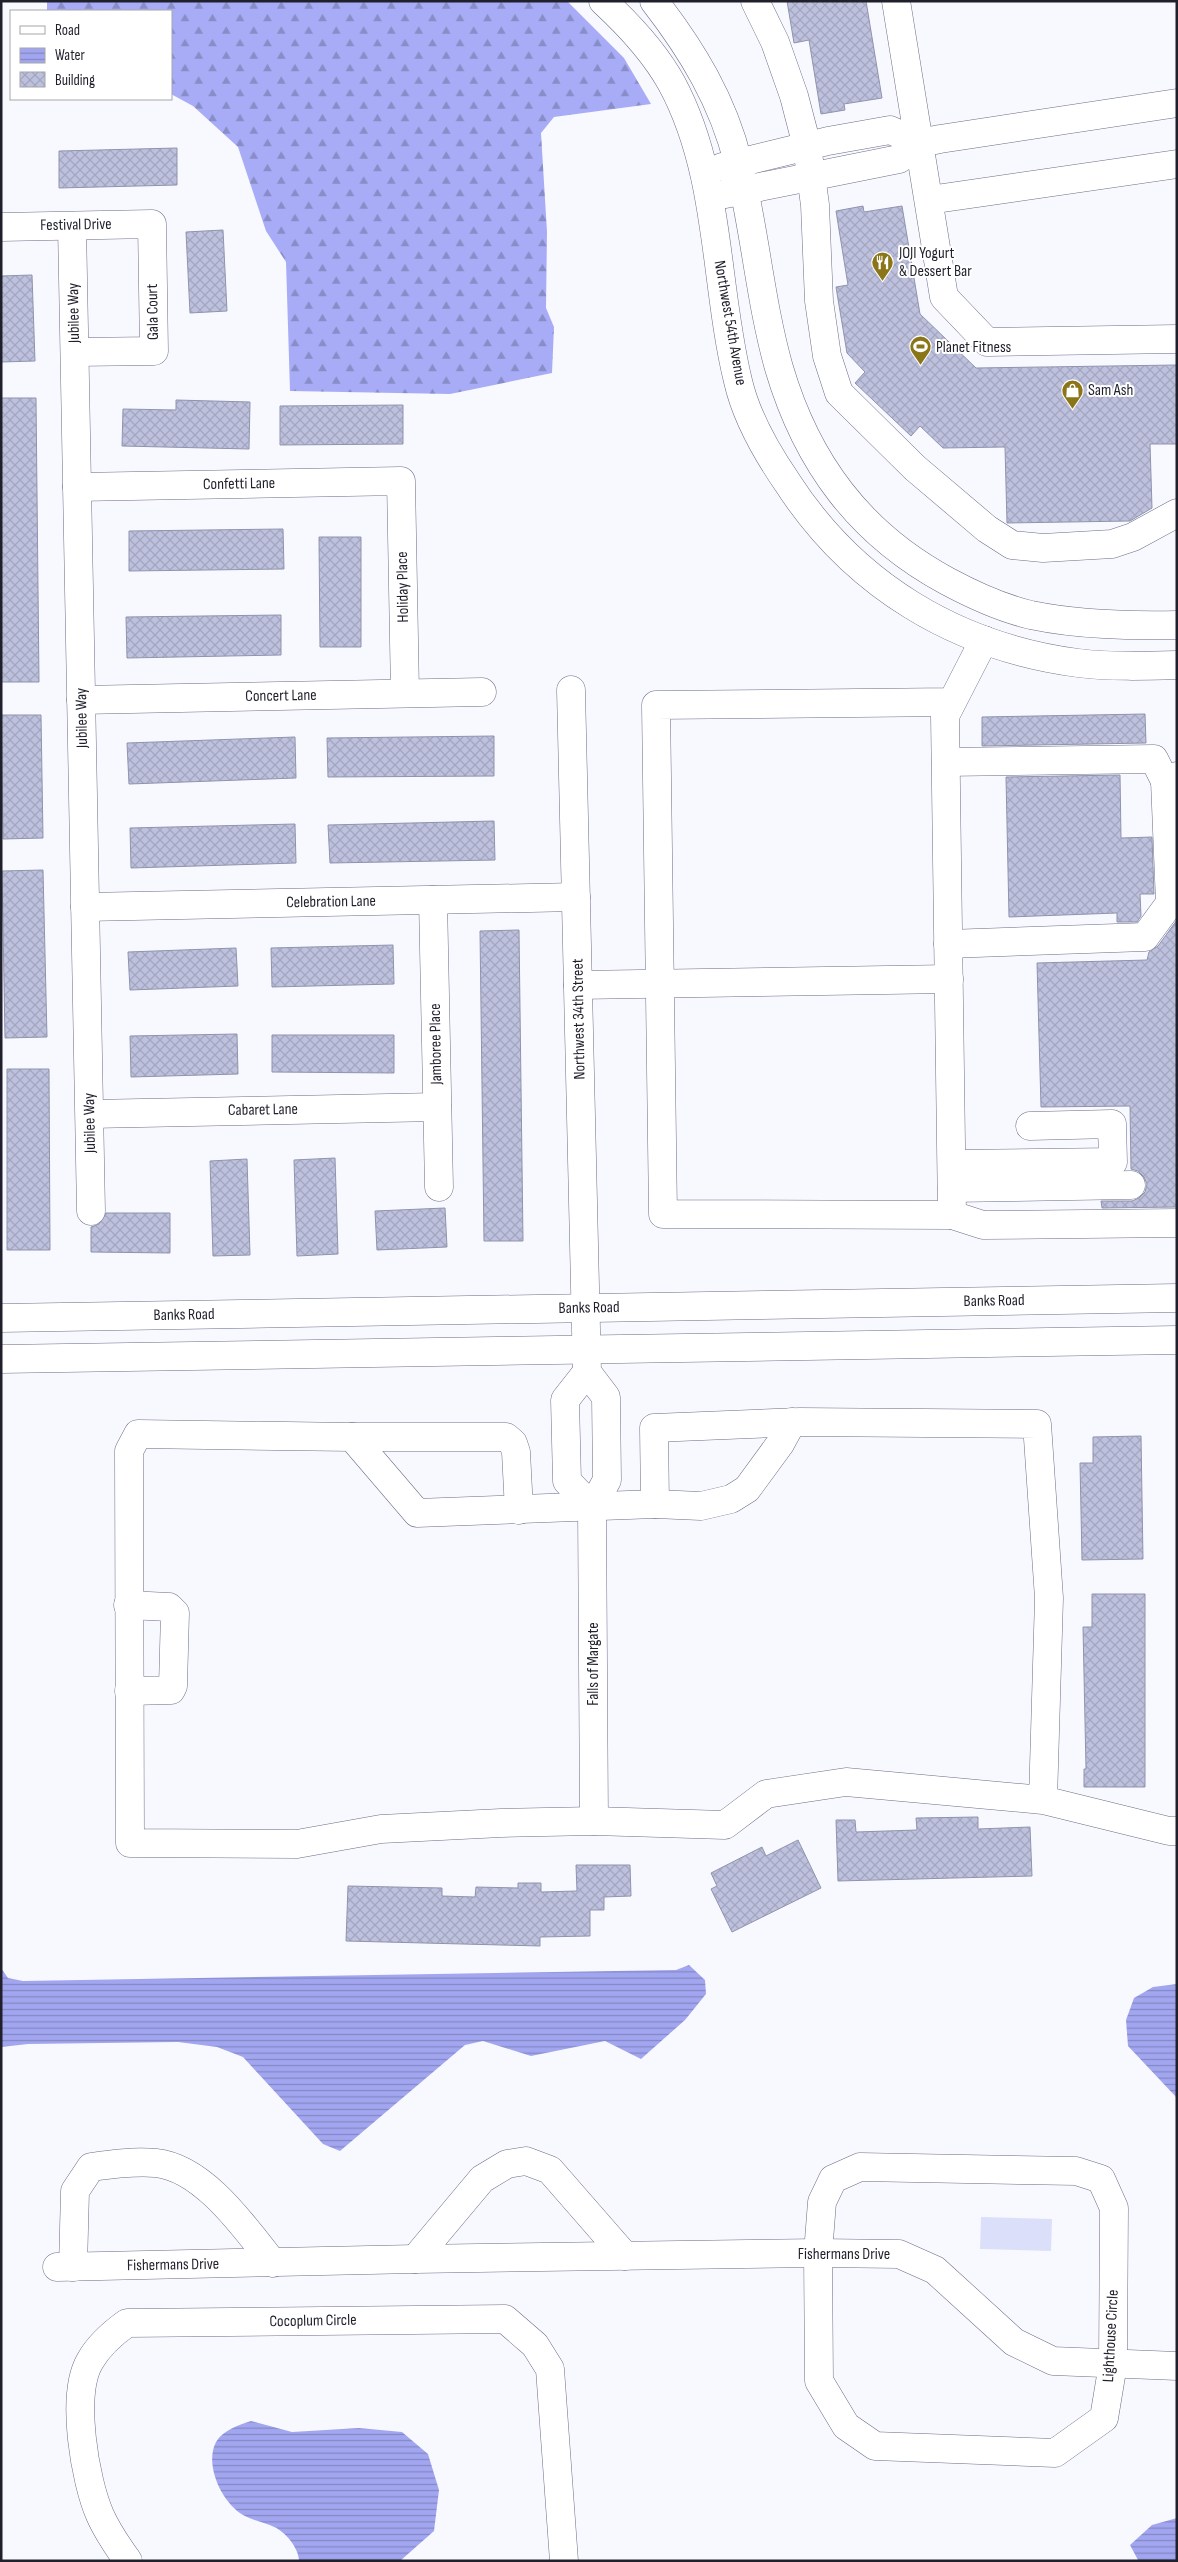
<svg xmlns="http://www.w3.org/2000/svg" width="1178" height="2562" font-family="'Sofia Sans Condensed',sans-serif">
	<style>
		.forest { fill: url(#forest-firs) }
		.park { fill: #dcdffa }
		.water { fill: url(#water-rules) }
		.building { fill: url(#building-cross-hatch); stroke: #9093ae }
		.lines { fill: none; stroke-linecap: round; stroke-linejoin: round }
		.minor-casing { stroke: #6b6d87; stroke-width: 29 }
		.minor { stroke: #fff; stroke-width: 28 }
		.labels { text-anchor: middle; dominant-baseline: central; stroke-width: 4; stroke-linejoin: round; paint-order: stroke }
		.street-label { font-size: 16px; fill: #1f202b; stroke: #fff }
		.poi-label { font-size: 16px; fill: #1f202b; stroke: #fff; text-anchor: start }
	</style>
	<defs>
		<pattern id="forest-firs" width="22" height="20" patternUnits="userSpaceOnUse" patternTransform="scale(1.25)"><rect width="22" height="20" fill="#a8acf6"/><path d="M5 1l3.5 6h-7zM16 11l3.5 6h-7z" fill="#888cc7"/></pattern>
		<pattern id="water-rules" width="6" height="5" patternUnits="userSpaceOnUse" patternTransform="scale(1.25)"><rect width="6" height="5" fill="#a2a6f0"/><path d="M0 2.5h6" fill="none" stroke="#8387c3"/></pattern>
		<pattern id="building-cross-hatch" width="8" height="8" patternUnits="userSpaceOnUse" patternTransform="scale(1.25)"><rect width="8" height="8" fill="#bec1dd"/><path d="M0 0l8 8M0 8l8-8" fill="none" stroke="#a3a6be"/></pattern>
	</defs>
	<rect width="100%" height="100%" fill="#f8f9ff"/>
	<path class="forest" d="M47,1H567L624,58L651,104L554,117L541,133L547,232L546,308L554,327L552,373L450,394L290,391L286,262L266,231L238,147L193,106L171,94V11H47Z"/>
	<path class="park" d="M981,2217L1052,2219L1051,2251L980,2249Z"/>
	<g class="water">
		<path d="M689,1965L705,1980L706,1994L685,2020L641,2059L605,2041L531,2056L483,2041L465,2045L340,2151L323,2144L243,2057L217,2047L178,2042L28,2044L1,2047V1968L8,1978L23,1981L676,1970Z"/>
		<path d="M1177,1984V2098L1128,2046L1126,2020L1134,1998L1153,1987Z"/>
		<path d="M251,2421L292,2432L359,2428L402,2432L428,2454L439,2490L434,2531L400,2561H299C299,2551 290,2538 282,2532C272,2523 255,2522 243,2515C222,2503 204,2465 216,2442C223,2430 239,2425 251,2421Z"/>
		<path d="M1177,2518V2561L1138,2560L1130,2545L1152,2525Z"/>
	</g>
	<g class="building">
		<path d="M787,1H866L882,98L844,104L845,110L821,114L809,40L794,43Z"/>
		<path d="M177,148V185L59,188V151Z"/>
		<path d="M863,206L864,212L902,206L920,314L976,368L1177,365V444H1150L1152,508L1130,521L1007,523L1005,447L943,448L920,426L911,436L855,383L865,372L847,353L836,287L848,285L836,211Z"/>
		<path d="M223,230L227,311L190,313L186,232Z"/>
		<path d="M32,275L35,361L1,362V276Z"/>
		<path d="M1,398H36L39,682H1Z"/>
		<path d="M176,400L250,402L249,449L122,446L123,409L176,410Z"/>
		<path d="M403,405V444L280,445V406Z"/>
		<path d="M283,529L284,569L129,571V531Z"/>
		<path d="M319,537H361V647H320Z"/>
		<path d="M281,615V655L127,658L126,617Z"/>
		<path d="M1145,714L1146,743L982,746V717Z"/>
		<path d="M1,715H41L43,838L3,839Z"/>
		<path d="M494,736V776L328,777L327,738Z"/>
		<path d="M295,737L296,778L129,784L127,743Z"/>
		<path d="M1120,775L1121,838L1152,837L1154,894H1140L1141,916L1137,922H1117V913L1009,917L1006,777Z"/>
		<path d="M494,821L495,860L330,863L328,825Z"/>
		<path d="M295,824L296,863L131,868L130,828Z"/>
		<path d="M43,870L47,1037L5,1038L2,871Z"/>
		<path d="M1177,920V1207L1102,1208L1101,1201H1132L1139,1198L1145,1192L1147,1184L1144,1177L1138,1171L1131,1169L1130,1106L1041,1107L1037,963L1147,960L1149,952L1158,946Z"/>
		<path d="M519,930L523,1241H484L480,931Z"/>
		<path d="M393,945L394,984L272,987L271,948Z"/>
		<path d="M236,948L238,986L130,990L128,952Z"/>
		<path d="M237,1034L238,1074L131,1077L130,1036Z"/>
		<path d="M272,1035H394V1073L272,1072Z"/>
		<path d="M7,1069H49L50,1250H7Z"/>
		<path d="M335,1158L338,1254L297,1256L294,1160Z"/>
		<path d="M247,1159L250,1255L213,1256L210,1161Z"/>
		<path d="M445,1208L447,1247L377,1250L375,1211Z"/>
		<path d="M106,1213H170V1253L91,1252V1227L99,1224Z"/>
		<path d="M1141,1436L1143,1559L1082,1560L1080,1463H1093V1437Z"/>
		<path d="M1092,1594H1145V1787H1084V1769H1086L1083,1627H1092Z"/>
		<path d="M978,1817V1829L1030,1827L1032,1876L838,1881L836,1820H855L856,1832L917,1830L916,1818Z"/>
		<path d="M798,1840L821,1888L732,1932L711,1889L717,1886L711,1873L762,1847L766,1856Z"/>
		<path d="M576,1865H630L631,1896L604,1897V1910H590V1936L540,1937V1946L346,1941L348,1886L442,1888V1896L475,1897L476,1887L518,1888V1883H541V1892L577,1891Z"/>
	</g>
	<g class="lines">
		<defs>
			<g id="minor">
				<path d="M603,1C629,25 655,53 672,84C721,175 714,283 738,381C746,416 767,453 787,482C854,586 957,647 1078,663C1110,667 1145,666 1177,665"/>
				<path d="M654,1C692,50 723,101 738,162C755,230 760,301 779,368C807,463 860,534 947,581C973,595 1001,608 1031,615C1079,625 1128,626 1177,625"/>
				<path d="M755,1L775,42L794,96L807,146L815,205L819,301L827,356L839,393L915,468L987,529L1012,545L1043,548L1112,544L1133,537L1177,513"/>
				<path d="M896,1L944,297L987,342L1177,339"/>
				<path d="M722,167L828,141L890,130L920,143"/>
				<path d="M725,194L899,159L920,143L940,139L1177,103"/>
				<path d="M929,200L1177,164"/>
				<path d="M72,226L91,1211"/>
				<path d="M1,227L152,224L154,351L75,352"/>
				<path d="M77,487L401,481L405,693"/>
				<path d="M571,690L587,1372L606,1397L607,1480L592,1507L594,1821"/>
				<path d="M81,700L482,692"/>
				<path d="M952,702L656,705L663,1214L952,1215L945,716C958,691 971,665 984,640"/>
				<path d="M946,762L1154,759L1165,781"/>
				<path d="M433,900L439,1187"/>
				<path d="M85,907L576,897"/>
				<path d="M948,944L1145,937L1170,903L1165,781L1177,776"/>
				<path d="M578,985L949,979"/>
				<path d="M90,1114L437,1107"/>
				<path d="M952,1164L1113,1162L1112,1124L1030,1126"/>
				<path d="M952,1188L1131,1185"/>
				<path d="M952,1215L983,1225L1177,1223"/>
				<path d="M1,1318L1177,1298"/>
				<path d="M1,1359L1177,1340"/>
				<path d="M587,1372L565,1400L567,1481L592,1507"/>
				<path d="M352,1437H506L513,1443L516,1452L519,1510"/>
				<path d="M655,1504L701,1506L731,1499L747,1489L780,1444L792,1422"/>
				<path d="M128,1605L169,1607L175,1613L173,1686L171,1690L129,1691"/>
				<path d="M1043,1800L1049,1598L1037,1424L800,1422L654,1428L655,1504L417,1513L352,1437L138,1434L129,1451L130,1843L297,1844L381,1829L501,1823L594,1821L725,1825L766,1794L846,1782L1043,1800L1169,1831H1177"/>
				<path d="M860,2167L1076,2171L1101,2179L1114,2208L1113,2364L1104,2418L1055,2453L875,2446L846,2426L819,2381L818,2253L822,2202L833,2179Z"/>
				<path d="M415,2259L482,2179L507,2164L526,2161L550,2170L625,2256"/>
				<path d="M57,2267L415,2259L818,2253L899,2254L935,2270L1014,2342L1053,2361L1177,2366"/>
				<path d="M73,2267L75,2191L91,2167C112,2164 134,2161 156,2163C204,2168 245,2228 273,2263"/>
				<path d="M128,2561C118,2547 107,2531 100,2515C85,2481 70,2395 90,2361C99,2345 113,2333 127,2323L505,2319L535,2345L550,2369L564,2561"/>
			</g>
		</defs>
		<use href="#minor" class="minor-casing"/>
		<use href="#minor" class="minor"/>
	</g>
	<defs>
		<symbol id="restaurant-pin" viewBox="-11 -11 22 30"><path d="M0 17L-7.5 6A9.5 9.5 0 1 1 7.5 6Z" fill="#8b7519" stroke="#fff"/><path d="M-5-6h1v4h1v-4h1v4h1v-4h1v5L-1.5 .5V6h-2V.5L-5-1ZM5-6V6H3V1.5H1.5Q1.5-4 5-6Z" fill="#fff"/></symbol>
		<symbol id="stadium-pin" viewBox="-11 -11 22 30"><path d="M0 17L-7.5 6A9.5 9.5 0 1 1 7.5 6Z" fill="#8b7519" stroke="#fff"/><path d="M0-5a6.5 5 0 1 0 0 10a6.5 5 0 1 0 0-10ZM-3.5-1.8h7v3.6h-7Z" fill="#fff"/></symbol>
		<symbol id="shop-pin" viewBox="-11 -11 22 30"><path d="M0 17L-7.5 6A9.5 9.5 0 1 1 7.5 6Z" fill="#8b7519" stroke="#fff"/><path d="M-5-2.5h2.3a2.7 3.5 0 0 1 5.4 0H5L5.5 6h-11ZM-1.5-2.5h3a1.5 2.3 0 0 0-3 0Z" fill="#fff"/></symbol>
	</defs>
	<g fill-rule="evenodd">
		<use href="#restaurant-pin" x="870" y="250" width="25" height="34"/>
		<use href="#stadium-pin" x="908" y="334" width="25" height="34"/>
		<use href="#shop-pin" x="1060" y="378" width="25" height="34"/>
	</g>
	<g class="labels">
		<g class="street-label">
			<text transform="translate(76 225) rotate(-1)">Festival Drive</text>
			<text transform="translate(153 312) rotate(-91)">Gala Court</text>
			<text transform="translate(74 313) rotate(-91)">Jubilee Way</text>
			<text transform="translate(730 323) rotate(80)">Northwest 54th Avenue</text>
			<text transform="translate(239 484) rotate(-1)">Confetti Lane</text>
			<text transform="translate(403 587) rotate(-91)">Holiday Place</text>
			<text transform="translate(281 696) rotate(-1)">Concert Lane</text>
			<text transform="translate(82 718) rotate(-91)">Jubilee Way</text>
			<text transform="translate(331 902) rotate(-1)">Celebration Lane</text>
			<text transform="translate(579 1019) rotate(-91)">Northwest 34th Street</text>
			<text transform="translate(436 1044) rotate(-91)">Jamboree Place</text>
			<text transform="translate(263 1110) rotate(-1)">Cabaret Lane</text>
			<text transform="translate(90 1123) rotate(-91)">Jubilee Way</text>
			<text transform="translate(994 1301) rotate(-1)">Banks Road</text>
			<text transform="translate(589 1308) rotate(-1)">Banks Road</text>
			<text transform="translate(184 1315) rotate(-1)">Banks Road</text>
			<text transform="translate(593 1664) rotate(-90)">Falls of Margate</text>
			<text x="844" y="2254">Fishermans Drive</text>
			<text transform="translate(173 2265) rotate(-1)">Fishermans Drive</text>
			<text transform="translate(313 2321) rotate(-1)">Cocoplum Circle</text>
			<text transform="translate(1111 2336) rotate(-87)">Lighthouse Circle</text>
		</g>
		<g class="poi-label">
			<text x="899" y="253">JOJI Yogurt<tspan x="899" dy="18">&amp; Dessert Bar</tspan></text>
			<text x="936" y="347">Planet Fitness</text>
			<text x="1088" y="390">Sam Ash</text>
		</g>
	</g>
	<rect width="1178" height="2562" fill="none" stroke="#1f202b" stroke-width="5"/>
	<rect x="10" y="10" width="162" height="90" fill="#ffffff" stroke="#a5a6aa"/>
	<rect x="20" y="26" width="25" height="8" fill="#ffffff" stroke="#a5a6aa"/>
	<text x="55" y="35" font-size="15" fill="#1f202b">Road</text>
	<rect x="20" y="48" width="25" height="15" fill="url(#water-rules)" stroke="#a5a6aa"/>
	<text x="55" y="60" font-size="15" fill="#1f202b">Water</text>
	<rect x="20" y="72" width="25" height="15" fill="url(#building-cross-hatch)" stroke="#a5a6aa"/>
	<text x="55" y="85" font-size="15" fill="#1f202b">Building</text>
</svg>
